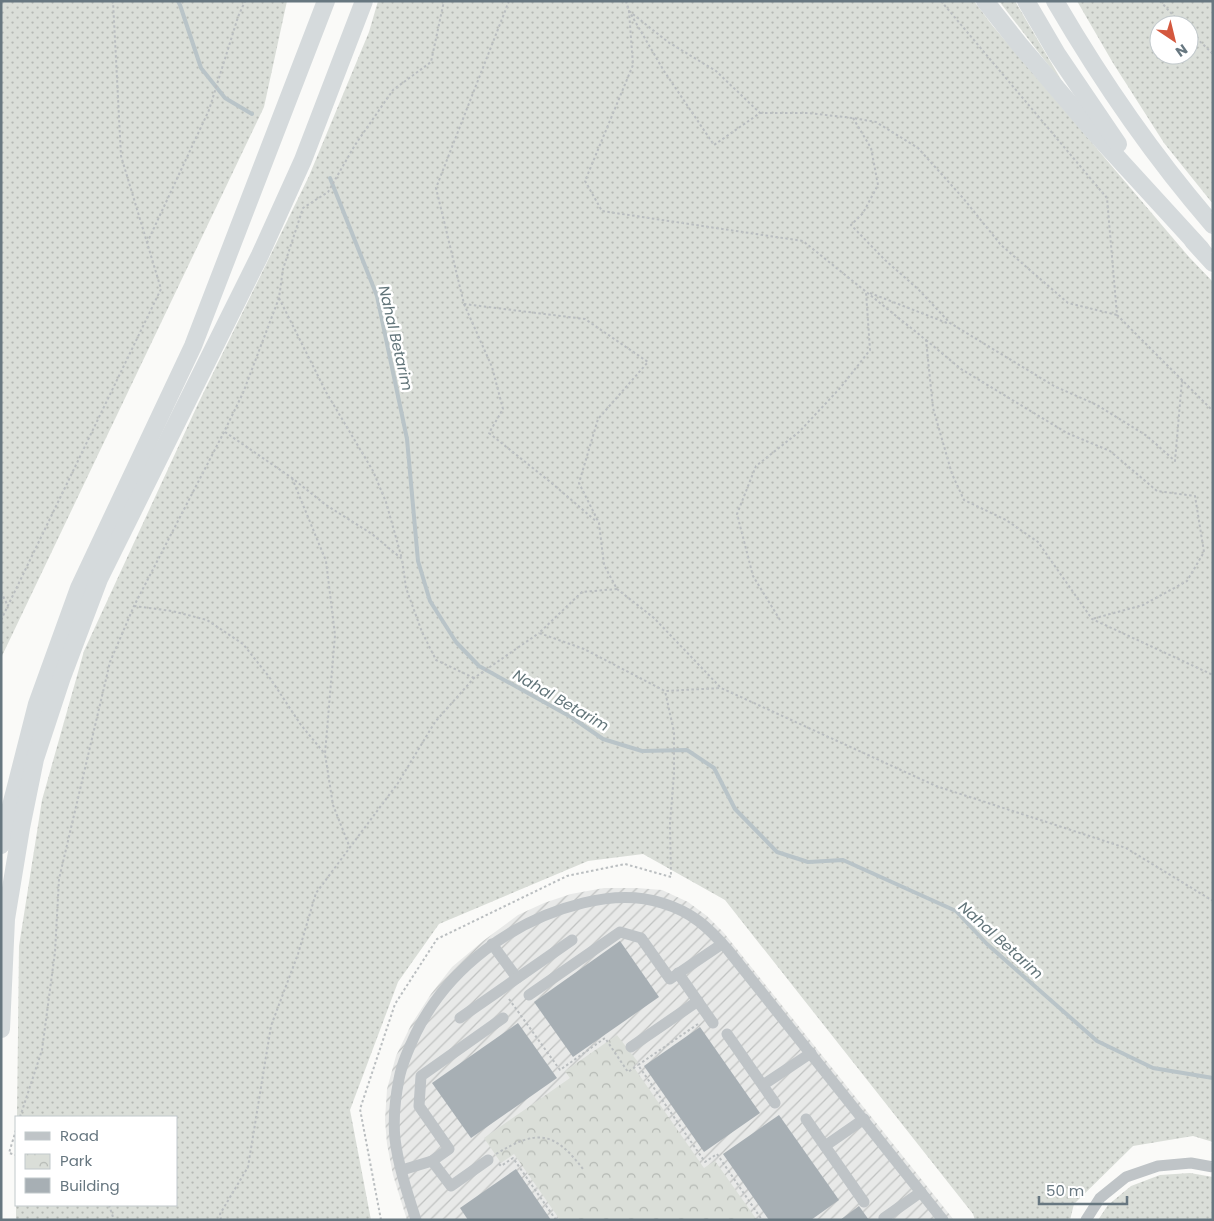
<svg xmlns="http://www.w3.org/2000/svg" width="1214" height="1221" font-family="Poppins,sans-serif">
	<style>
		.industrial { fill: url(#industrial-furrows) }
		.grass { fill: url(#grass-dots); fill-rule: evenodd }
		.park { fill: url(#park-crowns) }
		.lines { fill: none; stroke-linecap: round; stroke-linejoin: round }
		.stream { stroke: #b9c4c8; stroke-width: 4 }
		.building { fill: #a7afb4 }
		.path { stroke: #babec0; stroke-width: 2; stroke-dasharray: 2.5 2.5; stroke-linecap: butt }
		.minor { stroke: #bfc4c7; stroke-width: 11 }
		.highway { stroke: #d5dadc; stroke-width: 18 }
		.labels { text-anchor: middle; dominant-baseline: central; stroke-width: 5; stroke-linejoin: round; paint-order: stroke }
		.water-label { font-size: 15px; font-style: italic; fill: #62757a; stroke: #fff }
	</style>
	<defs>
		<pattern id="industrial-furrows" width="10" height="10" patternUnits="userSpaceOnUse" patternTransform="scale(1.25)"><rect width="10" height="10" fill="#e8e9e8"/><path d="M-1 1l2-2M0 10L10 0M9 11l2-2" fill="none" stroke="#c0c2c1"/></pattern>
		<pattern id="grass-dots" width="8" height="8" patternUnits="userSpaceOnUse" patternTransform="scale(1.25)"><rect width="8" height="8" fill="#daded8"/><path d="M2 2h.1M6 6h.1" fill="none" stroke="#b5b9b4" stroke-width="1.8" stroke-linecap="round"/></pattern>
		<pattern id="park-crowns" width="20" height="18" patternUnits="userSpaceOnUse" patternTransform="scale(1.25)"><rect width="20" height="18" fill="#daded8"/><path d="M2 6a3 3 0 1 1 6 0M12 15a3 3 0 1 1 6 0" fill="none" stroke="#b5b9b4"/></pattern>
	</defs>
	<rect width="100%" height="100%" fill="#fafaf8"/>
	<path class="industrial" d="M604,888H637L662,890L688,902L707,916L724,933L954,1220H407L393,1175L387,1144L385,1120L387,1089L396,1056L411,1025L431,994L452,967L483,941L518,915L544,903L571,894Z"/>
	<g class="grass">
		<path d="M1,1H287L264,107L1,658Z"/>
		<path d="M378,1H974L992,25L1189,257L1213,282V1142L1193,1136L1133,1146L1074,1204L1070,1220H975L973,1214L725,900L643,854L588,861L439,924L398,982L350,1110L371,1220H16V1205H176V1117H17L19,946L42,800L84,651L198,404L309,176L369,32Z"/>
		<path d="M999,1H1015L1066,88Z"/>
		<path d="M1077,1H1213V204L1164,143L1113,63ZM1159,25H1189V55H1159Z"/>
		<path d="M1190,1173L1213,1177V1220H1098L1108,1205L1131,1186L1160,1175Z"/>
	</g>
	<path class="park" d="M617,1035L638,1062L633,1066L704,1168L715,1161L757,1220H560L514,1154L501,1163L484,1138L570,1078L565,1071Z"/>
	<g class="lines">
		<g class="stream">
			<path d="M178,1L180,5L201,68L225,98L252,114"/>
			<path d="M330,178L377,296L407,439L418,561L430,601L456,642L479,666L571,717L603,739L642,751L687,750L714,768L735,809L777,852L808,862L843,860L956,911L987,944L1097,1041L1153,1068L1213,1078"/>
		</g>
	</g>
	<g class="building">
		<path d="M620,941L659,997L573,1057L534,1002Z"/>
		<path d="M518,1023L557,1078L471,1138L432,1083Z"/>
		<path d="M700,1027L760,1113L704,1152L644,1066Z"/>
		<path d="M779,1115L839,1200L811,1220H769L723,1154Z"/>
		<path d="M516,1169L551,1220H468L460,1208Z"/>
		<path d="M859,1206L869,1220H840Z"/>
	</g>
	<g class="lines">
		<g class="path">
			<path d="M509,1L436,188L464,304L585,319L648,362L598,419L579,483L599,523L604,565L617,589L654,618L721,688L936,786L1126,848L1213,901"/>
			<path d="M626,1L629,11L633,65L585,181L602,211L803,241L926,340L933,408L952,474L964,500L1006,520L1038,542L1092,619L1213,675"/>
			<path d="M941,1L1107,198L1117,315L1213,411"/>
			<path d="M1160,1L1182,25"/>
			<path d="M629,11L668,42L716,71L760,113L714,145L664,71Z"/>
			<path d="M1189,31L1213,54"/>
			<path d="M760,113H808L853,118L876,122L918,148L963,198L1001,245L1068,303L1117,315"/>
			<path d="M853,118L871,148L878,185L863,213L851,225L885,260L918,289L950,323L1054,386L1097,405L1147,436L1175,461L1182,380"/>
			<path d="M147,243L209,110L238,17L245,1"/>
			<path d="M870,293L947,323"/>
			<path d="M279,298L326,392L373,471L386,502L402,559"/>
			<path d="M464,304L492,367L503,409L489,433L554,485L597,522"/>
			<path d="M926,340L961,369L1067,433L1110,451L1157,491L1195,496L1204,552L1187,581L1143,605L1092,619"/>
			<path d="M225,432L292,478L326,505L372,534L402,559L406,588L422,632L436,660L474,678"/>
			<path d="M292,478L326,561L335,635L325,754L333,805L350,848"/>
			<path d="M617,589L582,592L539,633L584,649L665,691L721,688"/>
			<path d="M1,592L8,606"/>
			<path d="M134,606L172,611L207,620L243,644L270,678L301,725L325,754"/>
			<path d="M1,620L161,289L121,156L113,1"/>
			<path d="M780,620L753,576L737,514L756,466L799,432L841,387L870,350L866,292"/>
			<path d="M509,999L560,1070L605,1038L628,1072L638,1065"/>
			<path d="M698,1024L638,1065L705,1162L717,1154L762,1220"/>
			<path d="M20,1117L42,1050L55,952L59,879L110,662L134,606L224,432L243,393L279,298L283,269L303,208L328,192L355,145L393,90L431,62L444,1"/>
			<path d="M16,1130L9,1153L16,1155"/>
			<path d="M496,1154C537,1129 554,1131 583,1169"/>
			<path d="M499,1164L501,1166L513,1158L556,1220"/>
			<path d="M109,1205L114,1220"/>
			<path d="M221,1220L220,1214L248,1167L271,1026L298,954L316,893L398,783L435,722L474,678L539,633"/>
			<path d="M381,1220L360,1109L395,1004L437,939L567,876L625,864L671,877L670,823L674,774V732L665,691"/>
		</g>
		<g class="minor">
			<path d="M492,944L517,978"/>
			<path d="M678,973L713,1023"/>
			<path d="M529,995L620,932L641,938L670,979L722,944"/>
			<path d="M460,1018L572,940"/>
			<path d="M727,1034L775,1103"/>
			<path d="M631,1047L698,1001"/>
			<path d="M763,1085L811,1053"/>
			<path d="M806,1119L864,1202"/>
			<path d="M825,1146L864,1119"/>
			<path d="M432,1161L451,1186L488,1160"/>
			<path d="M402,1170L432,1161L449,1149L419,1106L421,1076L503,1018"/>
			<path d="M416,1220C408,1195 398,1165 395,1139C393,1119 395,1099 399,1079C402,1063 409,1048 416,1033C448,968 513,920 583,903C608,897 637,895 662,903C692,912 708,927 728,950L943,1220"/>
			<path d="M885,1220L884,1218L921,1192"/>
			<path d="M1086,1220L1100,1198L1126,1177L1158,1166L1191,1163L1213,1167"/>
		</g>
		<g class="highway">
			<path d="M985,1L1019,44L1094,132L1201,249"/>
			<path d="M1026,1L1057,54L1118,144"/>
			<path d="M1055,1C1101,80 1153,156 1213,225"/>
			<path d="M1193,241L1213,263"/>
			<path d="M1,845L37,704L79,588L193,346L326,1"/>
			<path d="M1,1029L6,919L21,828L35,759L62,677L99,579L260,255L303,160L364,1"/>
		</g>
	</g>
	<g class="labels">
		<g class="water-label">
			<text transform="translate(396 338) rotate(77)">Nahal Betarim</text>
			<text transform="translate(561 700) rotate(30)">Nahal Betarim</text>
			<text transform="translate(1001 940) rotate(42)">Nahal Betarim</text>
		</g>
	</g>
	<rect width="1214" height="1221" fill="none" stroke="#677780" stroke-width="5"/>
	<rect x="15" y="1116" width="162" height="90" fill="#ffffff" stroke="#c2c9cc"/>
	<rect x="25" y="1132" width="25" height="8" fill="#bfc4c7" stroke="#c2c9cc"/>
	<text x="60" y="1141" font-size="15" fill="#677780">Road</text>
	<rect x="25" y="1154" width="25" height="15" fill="url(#park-crowns)" stroke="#c2c9cc"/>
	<text x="60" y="1166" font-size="15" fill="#677780">Park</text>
	<rect x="25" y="1178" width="25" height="15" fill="#a7afb4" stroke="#c2c9cc"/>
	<text x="60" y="1191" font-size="15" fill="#677780">Building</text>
	<g transform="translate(1174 40) rotate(145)"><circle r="24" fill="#ffffff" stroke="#c2c9cc"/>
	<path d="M0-4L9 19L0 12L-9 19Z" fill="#d4583e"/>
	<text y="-8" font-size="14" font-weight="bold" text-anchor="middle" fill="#677780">N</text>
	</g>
	<path d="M1039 1196v8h88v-8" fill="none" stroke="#677780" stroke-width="2.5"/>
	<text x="1046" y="1196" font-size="15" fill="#677780" stroke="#ffffff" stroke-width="4" paint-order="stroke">50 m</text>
</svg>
